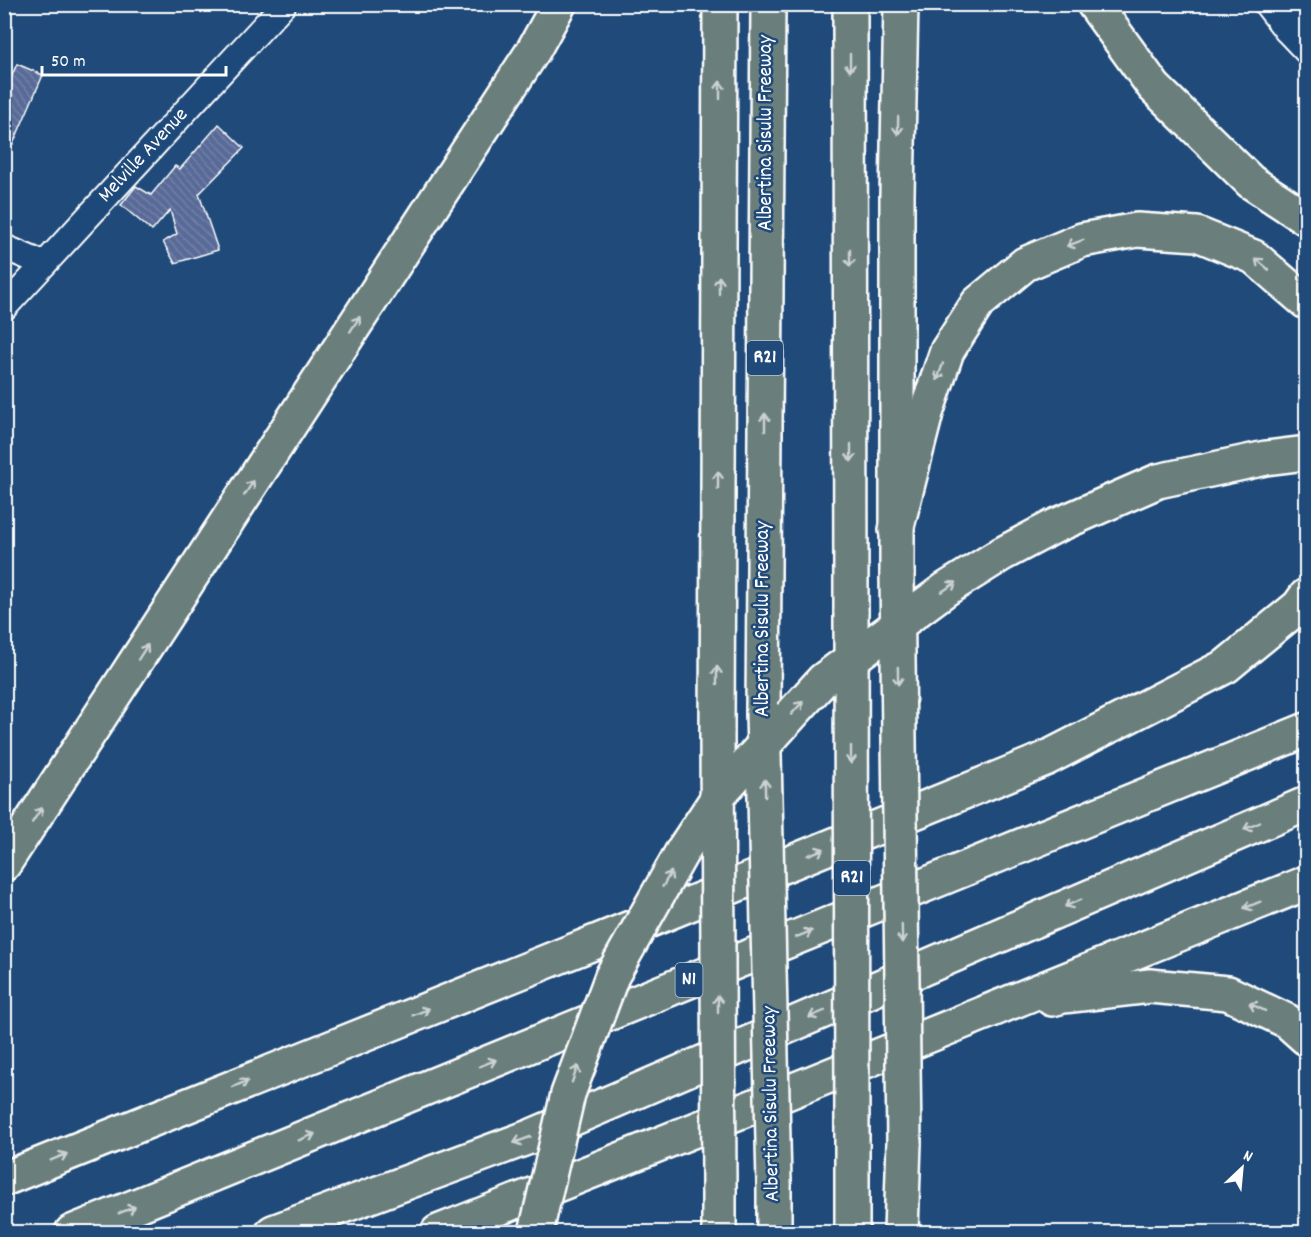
<svg xmlns="http://www.w3.org/2000/svg" width="1311" height="1237" font-family="Dekko,sans-serif">
	<style>
		.building { fill: url(#building-back-hatch); stroke: #fff; stroke-width: 1.5 }
		.lines { fill: none; stroke-linecap: round; stroke-linejoin: round }
		.minor-casing { stroke: #fff; stroke-width: 28 }
		.highway-casing { stroke: #fff; stroke-width: 38 }
		.minor { stroke: #1f4a7a; stroke-width: 24 }
		.highway { stroke: #6b7f7c; stroke-width: 33 }
		.highway-bridge-casing { stroke: #fff; stroke-width: 38; stroke-linecap: butt }
		.highway-bridge { stroke: #6b7f7c; stroke-width: 33 }
		.oneway { stroke: #cbd2d1 }
		.labels { text-anchor: middle; dominant-baseline: central; stroke-width: 5; stroke-linejoin: round; paint-order: stroke }
		.shield { fill: #1f4a7a; stroke: #bcc9d7; stroke-width: 1.5 }
		.shield-label { font-size: 20px; font-weight: bold; fill: #fff }
		.street-label { font-size: 21px; fill: #fff; stroke: #1f4a7a }
	</style>
	<defs>
		<pattern id="building-back-hatch" width="6" height="6" patternUnits="userSpaceOnUse" patternTransform="scale(1.5)"><rect width="6" height="6" fill="#596a97"/><path d="M-1 5l2 2M0 0l6 6M5-1l2 2" fill="none" stroke="#7280a7"/></pattern>
	</defs>
	<rect width="100%" height="100%" fill="#1f4a7a"/>
	<filter id="ink" filterUnits="userSpaceOnUse"><feTurbulence type="fractalNoise" baseFrequency=".0167" numOctaves="2"/><feDisplacementMap in="SourceGraphic" scale="12" xChannelSelector="R" yChannelSelector="G"/><feConvolveMatrix kernelMatrix="1 2 1 2 8 2 1 2 1" color-interpolation-filters="sRGB"/></filter>
	<g filter="url(#ink)">
		<g class="building">
			<path d="M17,64L43,75L13,144L4,141V93Z"/>
			<path d="M219,124L244,148L199,194L218,250L175,263L163,242L177,234L170,210L152,231L121,205L136,186L151,195L175,166L180,169Z"/>
		</g>
		<g class="lines">
			<defs>
				<g id="minor">
					<path d="M1266,4L1286,30L1306,51"/>
					<path d="M1286,30L1306,11"/>
					<path d="M4,247L44,264"/>
					<path d="M4,308L284,4"/>
				</g>
				<g id="highway">
					<path d="M850,4L851,613"/>
					<path d="M1094,4L1154,87L1251,182L1306,218"/>
					<path d="M896,530L926,413L947,351L978,303L1025,264L1082,240L1137,230L1197,234L1254,257L1306,302"/>
					<path d="M897,575V195L901,4"/>
					<path d="M763,712L768,4"/>
					<path d="M717,733L720,4"/>
					<path d="M4,864L533,51L559,4"/>
					<path d="M1052,999L1063,996L1150,986L1228,993L1287,1021L1306,1038"/>
					<path d="M852,1144V1232"/>
					<path d="M4,1179L633,927L1045,759L1226,666L1299,606L1306,596"/>
					<path d="M774,1183V1232"/>
					<path d="M719,1189V1232"/>
					<path d="M72,1232L1306,730"/>
					<path d="M273,1232L532,1136L1306,804"/>
					<path d="M438,1232C729,1118 1017,999 1306,883"/>
					<path d="M901,1232L904,1143"/>
				</g>
			</defs>
			<use href="#minor" class="minor-casing"/>
			<use href="#highway" class="highway-casing"/>
			<use href="#minor" class="minor"/>
			<use href="#highway" class="highway"/>
			<defs>
				<g id="highway-bridge">
					<path d="M897,575L904,1143"/>
					<path d="M851,613L852,1144"/>
					<path d="M763,712L774,1183"/>
					<path d="M717,733L719,1189"/>
					<path d="M536,1232L568,1094L612,976L683,850L722,791L823,680L946,589L1002,554L1053,527L1158,481L1266,458L1306,453"/>
				</g>
			</defs>
			<use href="#highway-bridge" class="highway-bridge-casing"/>
			<use href="#highway-bridge" class="highway-bridge"/>
		</g>
		<defs><path id="oneway-shaft" d="M-6 0H5M1.5-3L5.5 0L1.5 3" fill="none" stroke-width="1.6" stroke-linecap="round" stroke-linejoin="round" transform="scale(1.5)"/></defs>
		<g class="oneway">
			<use href="#oneway-shaft" transform="translate(850 63) rotate(90)"/>
			<use href="#oneway-shaft" transform="translate(720 90) rotate(-90)"/>
			<use href="#oneway-shaft" transform="translate(898 126) rotate(91)"/>
			<use href="#oneway-shaft" transform="translate(1075 243) rotate(159)"/>
			<use href="#oneway-shaft" transform="translate(850 258) rotate(90)"/>
			<use href="#oneway-shaft" transform="translate(1262 264) rotate(-140)"/>
			<use href="#oneway-shaft" transform="translate(719 285) rotate(-90)"/>
			<use href="#oneway-shaft" transform="translate(355 324) rotate(-57)"/>
			<use href="#oneway-shaft" transform="translate(940 372) rotate(109)"/>
			<use href="#oneway-shaft" transform="translate(765 422) rotate(-90)"/>
			<use href="#oneway-shaft" transform="translate(851 453) rotate(90)"/>
			<use href="#oneway-shaft" transform="translate(718 480) rotate(-90)"/>
			<use href="#oneway-shaft" transform="translate(249 488) rotate(-57)"/>
			<use href="#oneway-shaft" transform="translate(949 587) rotate(-33)"/>
			<use href="#oneway-shaft" transform="translate(143 652) rotate(-57)"/>
			<use href="#oneway-shaft" transform="translate(717 675) rotate(-90)"/>
			<use href="#oneway-shaft" transform="translate(898 676) rotate(89)"/>
			<use href="#oneway-shaft" transform="translate(797 708) rotate(-48)"/>
			<use href="#oneway-shaft" transform="translate(851 755) rotate(90)"/>
			<use href="#oneway-shaft" transform="translate(765 788) rotate(-91)"/>
			<use href="#oneway-shaft" transform="translate(37 815) rotate(-57)"/>
			<use href="#oneway-shaft" transform="translate(1252 826) rotate(157)"/>
			<use href="#oneway-shaft" transform="translate(816 852) rotate(-22)"/>
			<use href="#oneway-shaft" transform="translate(667 879) rotate(-60)"/>
			<use href="#oneway-shaft" transform="translate(1073 903) rotate(157)"/>
			<use href="#oneway-shaft" transform="translate(1252 905) rotate(158)"/>
			<use href="#oneway-shaft" transform="translate(804 934) rotate(-22)"/>
			<use href="#oneway-shaft" transform="translate(902 934) rotate(89)"/>
			<use href="#oneway-shaft" transform="translate(718 1004) rotate(-90)"/>
			<use href="#oneway-shaft" transform="translate(1257 1007) rotate(-154)"/>
			<use href="#oneway-shaft" transform="translate(421 1012) rotate(-22)"/>
			<use href="#oneway-shaft" transform="translate(817 1014) rotate(157)"/>
			<use href="#oneway-shaft" transform="translate(488 1063) rotate(-22)"/>
			<use href="#oneway-shaft" transform="translate(575 1074) rotate(-70)"/>
			<use href="#oneway-shaft" transform="translate(240 1084) rotate(-22)"/>
			<use href="#oneway-shaft" transform="translate(307 1137) rotate(-22)"/>
			<use href="#oneway-shaft" transform="translate(522 1140) rotate(160)"/>
			<use href="#oneway-shaft" transform="translate(59 1157) rotate(-22)"/>
			<use href="#oneway-shaft" transform="translate(127 1210) rotate(-22)"/>
		</g>
	</g>
	<g class="labels">
		<g class="shield">
			<rect x="747" y="341" width="36" height="34" rx="4.5"/>
			<rect x="834" y="861" width="36" height="34" rx="4.5"/>
			<rect x="675.5" y="963" width="27" height="34" rx="4.5"/>
		</g>
		<g class="shield-label">
			<text x="765" y="358">R21</text>
			<text x="852" y="878">R21</text>
			<text x="689" y="980">N1</text>
		</g>
		<g class="street-label">
			<text transform="translate(767 133) rotate(-90)">Albertina Sisulu Freeway</text>
			<text transform="translate(144 156) rotate(-47)">Melville Avenue</text>
			<text transform="translate(764 619) rotate(-90)">Albertina Sisulu Freeway</text>
			<text transform="translate(772 1104) rotate(-91)">Albertina Sisulu Freeway</text>
		</g>
	</g>
	<rect width="1311" height="1237" fill="none" stroke="#1f4a7a" stroke-width="24"/>
	<rect x="12" y="12" width="1287" height="1213" fill="none" stroke="#fff" stroke-width="2" filter="url(#ink)"/>
	<g transform="translate(1242 1168) rotate(26)" stroke="#1f4a7a" stroke-width="4.5" paint-order="stroke">
	<path d="M0-4.5L10 22L0 15L-10 22Z" fill="#ffffff"/>
	<text y="-9" font-size="16" font-weight="bold" text-anchor="middle" fill="#ffffff">N</text>
	</g>
	<path d="M42 66v9h184v-9" fill="none" stroke="#ffffff" stroke-width="3"/>
	<text x="51" y="66" font-size="18" fill="#ffffff" stroke="#1f4a7a" stroke-width="4.5" paint-order="stroke">50 m</text>
</svg>
